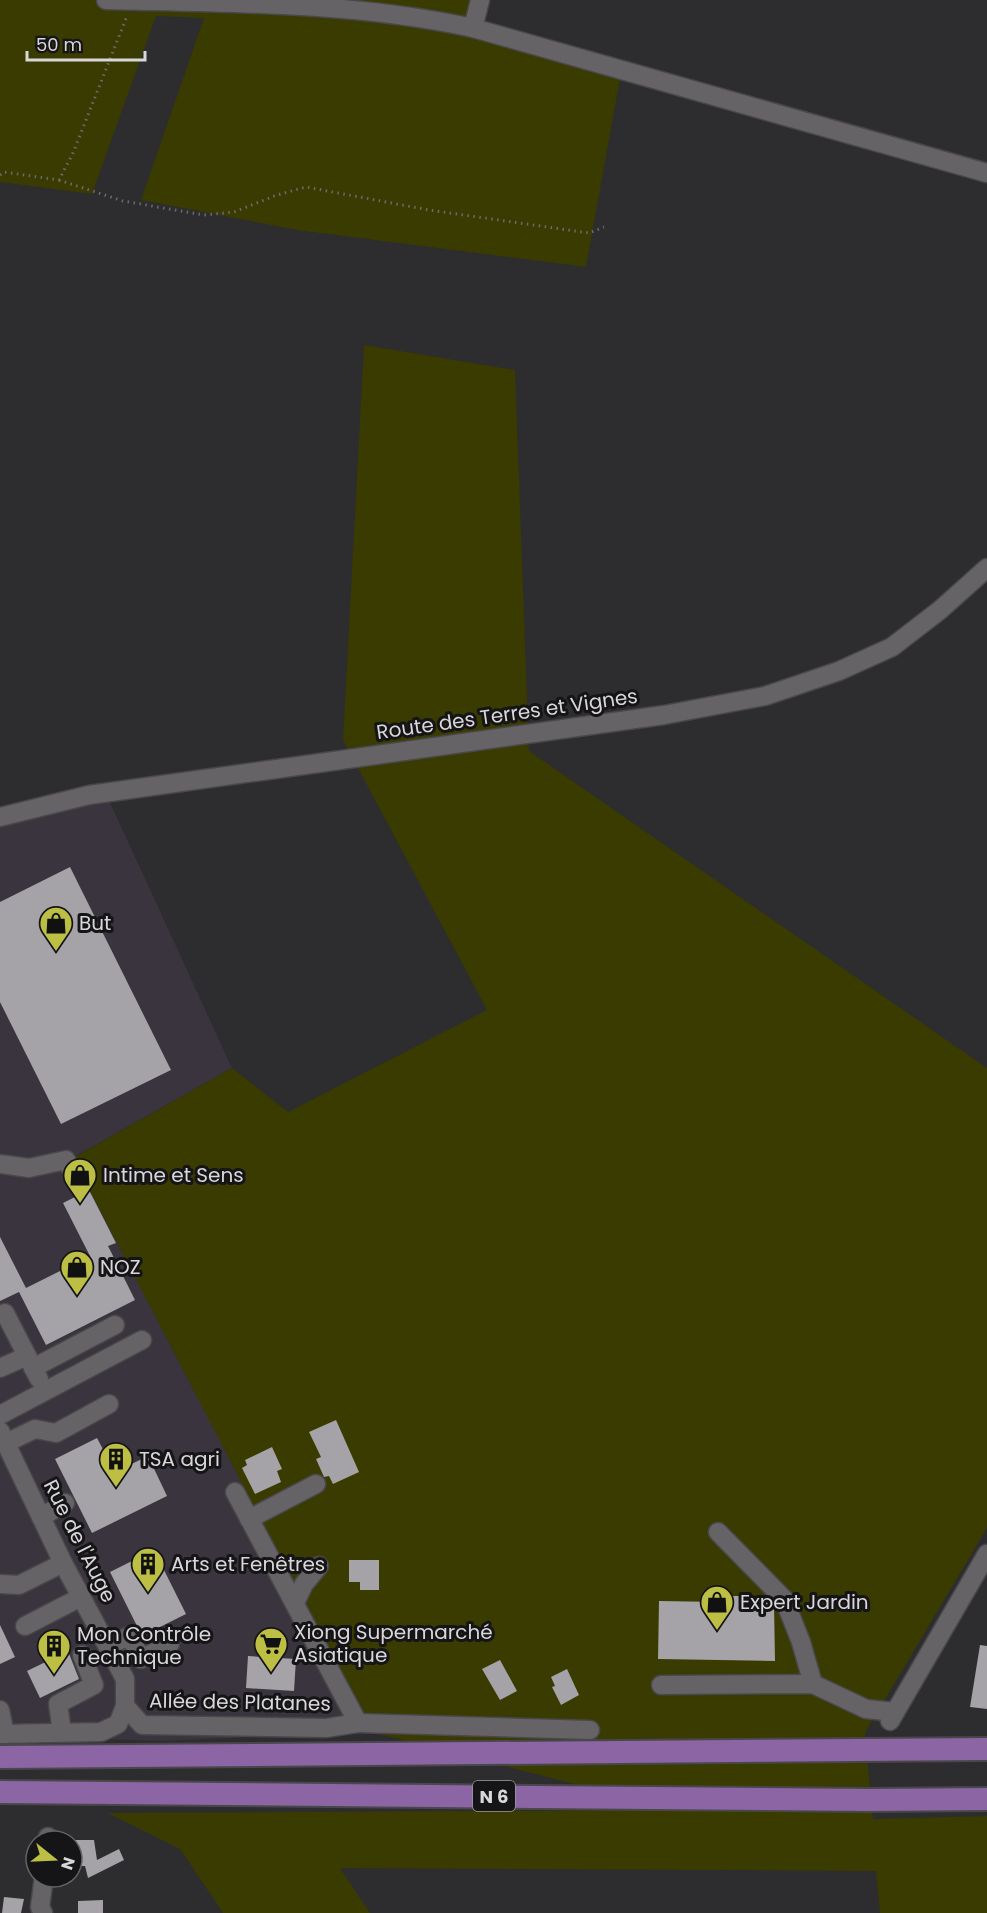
<svg xmlns="http://www.w3.org/2000/svg" width="987" height="1913" font-family="Poppins,sans-serif">
	<style>
		.built { fill: #39343d }
		.green { fill: #393b00 }
		.building { fill: #a5a3a7 }
		.lines { fill: none; stroke-linecap: round; stroke-linejoin: round }
		.minor-casing { stroke: #494749; stroke-width: 21 }
		.major-casing { stroke: #494749; stroke-width: 26 }
		.path { stroke: #6c6a6d; stroke-width: 3; stroke-dasharray: 1.5 4.5; stroke-linecap: butt }
		.minor { stroke: #656366; stroke-width: 18 }
		.major { stroke: #8b65a4; stroke-width: 22 }
		.labels { text-anchor: middle; dominant-baseline: central; stroke-width: 6; stroke-linejoin: round; paint-order: stroke }
		.shield { fill: #151416; stroke: #9e9c9e; stroke-width: 1.5 }
		.shield-label { font-size: 18px; font-weight: bold; fill: #d9d7d9 }
		.street-label { font-size: 20px; fill: #d9d7d9; stroke: #151416 }
		.poi-label { font-size: 20px; fill: #d9d7d9; stroke: #151416; text-anchor: start }
	</style>
	<rect width="100%" height="100%" fill="#2d2c2f"/>
	<path class="built" d="M102,785L232,1068L74,1157L371,1732L163,1741L0,1736V812Z"/>
	<g class="green">
		<path d="M0,0H487L477,37L620,78L586,267L297,230L141,200L204,18L156,16L92,194L0,182Z"/>
		<path d="M364,345L515,370L529,751L987,1068V1528L865,1733L873,1819L987,1816V1913H880L876,1871L340,1868L370,1913H223L180,1849L108,1813L676,1810L371,1732L73,1158L232,1068L288,1112L487,1010L343,740Z"/>
	</g>
	<g class="building">
		<path d="M70,867L171,1070L61,1124L0,1002V902Z"/>
		<path d="M89,1190L116,1243L108,1246L135,1300L46,1345L19,1292L0,1301V1237L26,1288L24,1289L90,1256L63,1203Z"/>
		<path d="M336,1420L359,1472L333,1484L329,1476L324,1477L316,1459L321,1457L309,1432Z"/>
		<path d="M97,1438L115,1472L148,1456L167,1496L92,1533L55,1459Z"/>
		<path d="M272,1447L282,1469L277,1471L281,1482L255,1494L242,1468L247,1465L245,1460Z"/>
		<path d="M154,1550L186,1614L142,1636L110,1572Z"/>
		<path d="M349,1560H379V1590H360V1582H349Z"/>
		<path d="M721,1596H740V1602H771L774,1605L775,1661L658,1659L659,1601L721,1602Z"/>
		<path d="M0,1625L15,1657L0,1664Z"/>
		<path d="M980,1645L987,1646V1709L970,1707Z"/>
		<path d="M68,1651L79,1679L40,1698L27,1671Z"/>
		<path d="M248,1656L296,1659L294,1691L246,1688Z"/>
		<path d="M500,1660L517,1691L500,1700L482,1669Z"/>
		<path d="M567,1669L579,1695L561,1705L552,1687L555,1686L551,1677Z"/>
		<path d="M72,1840H94L97,1860L119,1849L124,1860L88,1878L85,1866H72Z"/>
		<path d="M4,1897L24,1899L21,1913H2Z"/>
		<path d="M103,1900V1913H78V1901Z"/>
	</g>
	<g class="lines">
		<defs>
			<g id="minor">
				<path d="M106,0C228,3 353,2 473,28L987,173"/>
				<path d="M473,28L480,0"/>
				<path d="M0,817L89,795L664,715L765,696L839,671L892,647L940,610L987,568"/>
				<path d="M0,1164L29,1168L66,1160L70,1167"/>
				<path d="M5,1313L39,1379"/>
				<path d="M0,1368L27,1356"/>
				<path d="M33,1368L115,1325"/>
				<path d="M0,1415L142,1340"/>
				<path d="M0,1431L63,1563L125,1679V1706L118,1724L101,1732L0,1734"/>
				<path d="M6,1443L35,1429L56,1433L109,1404"/>
				<path d="M41,1517L65,1503"/>
				<path d="M249,1519L316,1484"/>
				<path d="M718,1532L784,1599L801,1642L813,1684"/>
				<path d="M0,1584L19,1585L63,1563"/>
				<path d="M295,1603L304,1584L319,1566"/>
				<path d="M25,1626L81,1597"/>
				<path d="M109,1645L130,1636L141,1659L170,1644"/>
				<path d="M661,1685L813,1684L866,1709L895,1712"/>
				<path d="M125,1706L142,1725L326,1728L358,1723L235,1492"/>
				<path d="M0,1710L5,1734"/>
				<path d="M890,1721L987,1554"/>
				<path d="M358,1723L590,1730"/>
				<path d="M62,1732L58,1704L94,1685L82,1655"/>
				<path d="M48,1841V1837"/>
				<path d="M43,1913L40,1907L44,1877"/>
			</g>
			<g id="major">
				<path d="M0,1757L987,1749"/>
				<path d="M0,1792L869,1800L987,1799"/>
			</g>
		</defs>
		<use href="#minor" class="minor-casing"/>
		<use href="#major" class="major-casing"/>
		<g class="path">
			<path d="M0,175L4,172L59,180L73,153L127,16"/>
			<path d="M59,180L123,201L204,215L234,212L277,195L306,187L429,210L589,233L604,227"/>
		</g>
		<use href="#minor" class="minor"/>
		<use href="#major" class="major"/>
	</g>
	<defs>
		<symbol id="shop-pin" viewBox="-11 -11 22 30"><path d="M0 17L-7.5 6A9.5 9.5 0 1 1 7.5 6Z" fill="#bcbf44" stroke="#151416"/><path d="M-5-2.5h2.3a2.7 3.5 0 0 1 5.4 0H5L5.5 6h-11ZM-1.5-2.5h3a1.5 2.3 0 0 0-3 0Z" fill="#111"/></symbol>
		<symbol id="building-pin" viewBox="-11 -11 22 30"><path d="M0 17L-7.5 6A9.5 9.5 0 1 1 7.5 6Z" fill="#bcbf44" stroke="#151416"/><path d="M-4-6H4V6H1V3H-1V6H-4ZM-2.5-4.3h1.7v1.8h-1.7ZM.8-4.3h1.7v1.8H.8ZM-2.5-1h1.7V.8h-1.7ZM.8-1h1.7V.8H.8Z" fill="#111"/></symbol>
		<symbol id="supermarket-pin" viewBox="-11 -11 22 30"><path d="M0 17L-7.5 6A9.5 9.5 0 1 1 7.5 6Z" fill="#bcbf44" stroke="#151416"/><path d="M-6-5.5h2.5l.6 2H6L4.5 2H-2.5L-4.4-4H-6ZM-1.5 3.2a1.3 1.3 0 1 0 .1 0ZM3 3.2a1.3 1.3 0 1 0 .1 0Z" fill="#111"/></symbol>
	</defs>
	<g fill-rule="evenodd">
		<use href="#shop-pin" x="37" y="904" width="38" height="52"/>
		<use href="#shop-pin" x="61" y="1156" width="38" height="52"/>
		<use href="#shop-pin" x="58" y="1248" width="38" height="52"/>
		<use href="#building-pin" x="97" y="1440" width="38" height="52"/>
		<use href="#building-pin" x="129" y="1545" width="38" height="52"/>
		<use href="#shop-pin" x="698" y="1583" width="38" height="52"/>
		<use href="#supermarket-pin" x="252" y="1625" width="38" height="52"/>
		<use href="#building-pin" x="35" y="1627" width="38" height="52"/>
	</g>
	<g class="labels">
		<rect class="shield" x="473" y="1781" width="42" height="30" rx="4.5"/>
		<g class="shield-label">
			<text x="494" y="1796">N 6</text>
		</g>
		<g class="street-label">
			<text transform="translate(507 714) rotate(-8)">Route des Terres et Vignes</text>
			<text transform="translate(80 1541) rotate(63)">Rue de l'Auge</text>
			<text transform="translate(240 1702) rotate(1)">Allée des Platanes</text>
		</g>
		<g class="poi-label">
			<text x="79" y="923">But</text>
			<text x="103" y="1175">Intime et Sens</text>
			<text x="100" y="1267">NOZ</text>
			<text x="139" y="1459">TSA agri</text>
			<text x="171" y="1564">Arts et Fenêtres</text>
			<text x="740" y="1602">Expert Jardin</text>
			<text x="294" y="1632">Xiong Supermarché<tspan x="294" dy="23">Asiatique</tspan></text>
			<text x="77" y="1634">Mon Contrôle<tspan x="77" dy="23">Technique</tspan></text>
		</g>
	</g>
	<g transform="translate(54 1859) rotate(108)"><circle r="28" fill="#151416" stroke="#636264" stroke-width="1.5"/>
	<path d="M0-4.5L10 22L0 15L-10 22Z" fill="#bcbf44"/>
	<text y="-9" font-size="16" font-weight="bold" text-anchor="middle" fill="#d9d7d9">N</text>
	</g>
	<path d="M27 51v9h118v-9" fill="none" stroke="#d9d7d9" stroke-width="3"/>
	<text x="36" y="51" font-size="18" fill="#d9d7d9" stroke="#151416" stroke-width="4.5" paint-order="stroke">50 m</text>
</svg>
